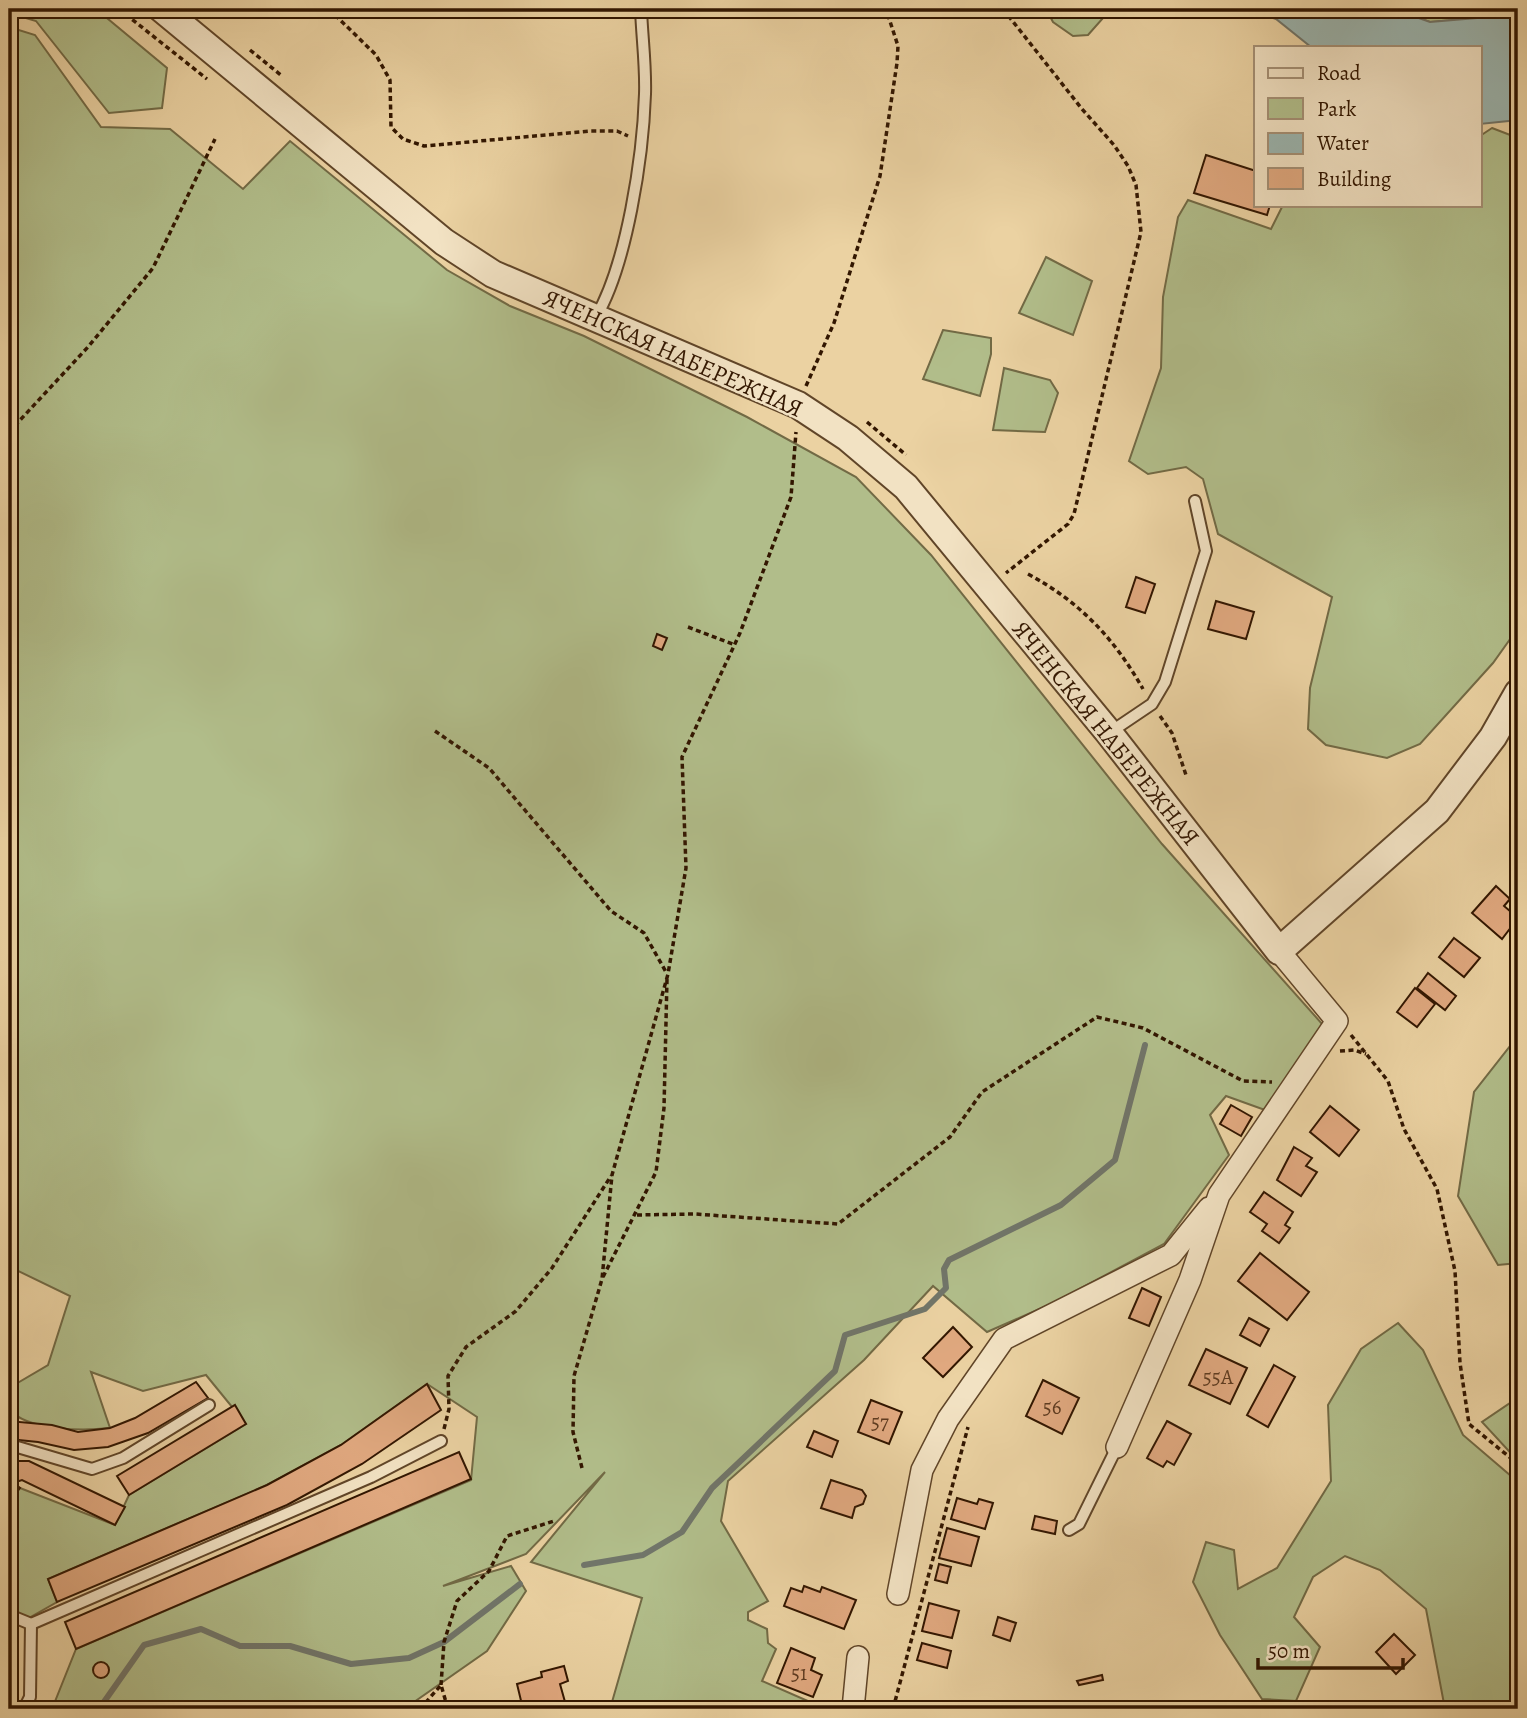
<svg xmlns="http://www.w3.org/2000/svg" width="1527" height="1718" font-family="Alegreya,serif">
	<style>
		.green { fill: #b1bd8a; stroke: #726a45; stroke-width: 2 }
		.water { fill: #9bb5af; stroke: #717569; stroke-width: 2 }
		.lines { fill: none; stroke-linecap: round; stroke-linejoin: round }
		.stream { stroke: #717569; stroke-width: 6 }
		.building { fill: #e1a980; stroke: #321600; stroke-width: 2 }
		.service-casing { stroke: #604528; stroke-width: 14 }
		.minor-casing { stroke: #604528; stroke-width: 24 }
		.tertiary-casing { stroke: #604528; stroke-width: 30 }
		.path { stroke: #321600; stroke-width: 3.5; stroke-dasharray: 5 3.5; stroke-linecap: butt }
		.service { stroke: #f2e2c3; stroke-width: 10 }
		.minor { stroke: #f2e2c3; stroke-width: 21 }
		.tertiary { stroke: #f2e2c3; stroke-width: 26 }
		.labels { text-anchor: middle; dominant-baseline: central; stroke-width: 5; stroke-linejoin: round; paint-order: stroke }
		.number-label { font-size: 21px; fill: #5e3b20 }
		.street-label { font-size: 24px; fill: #321600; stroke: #f2e2c3 }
	</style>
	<rect width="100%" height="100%" fill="#ebd2a2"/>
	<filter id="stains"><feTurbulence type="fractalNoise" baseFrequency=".00286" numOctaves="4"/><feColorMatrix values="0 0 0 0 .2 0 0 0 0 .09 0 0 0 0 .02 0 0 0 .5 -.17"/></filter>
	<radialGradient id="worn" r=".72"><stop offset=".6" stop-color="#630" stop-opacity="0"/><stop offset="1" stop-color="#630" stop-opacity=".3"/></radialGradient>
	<g class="green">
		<path d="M9,9H96L167,68L162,108L109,113L36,21L9,13Z"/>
		<path d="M1046,9H1111L1088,35L1073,36L1053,22Z"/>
		<path d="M1393,9H1511L1477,18L1430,22Z"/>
		<path d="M9,27L35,35L101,127L170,129L243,189L290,141L447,270L510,306L584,336L747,417L856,477L931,555L1162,844L1323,1025L1265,1110L1226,1096L1210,1115L1229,1155L1164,1244L1053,1303L987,1332L933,1286L864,1360L728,1481L721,1521L768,1601L748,1612V1620L767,1629L768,1643L776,1649L762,1681L826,1709H761L751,1705L721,1709H610L642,1598L531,1562L605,1472L526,1554L443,1586L511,1566L526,1591L487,1651L404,1709H218L216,1705L203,1709H52L76,1649L471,1480L477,1417L427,1384L341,1445L267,1485L48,1579L57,1602L13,1627L16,1685L9,1672V1502L20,1488L115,1525L129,1495L246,1424L206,1375L143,1391L91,1372L110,1428C83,1431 27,1431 9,1409V1388L48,1365L70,1296L10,1267L9,1263Z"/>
		<path d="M1492,128L1518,138V628L1493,663L1420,744L1387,758L1326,745L1308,729L1310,688L1332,597L1218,534L1203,479L1186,467L1148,474L1129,461L1161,368L1163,297L1178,217L1188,200L1271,229L1283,205H1480V136Z"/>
		<path d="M1046,257L1092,281L1073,335L1019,313Z"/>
		<path d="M943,330L991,338V354L980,396L923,379Z"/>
		<path d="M1004,368L1050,380L1058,393L1045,432L993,430Z"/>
		<path d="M1518,1036V1263L1498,1265L1458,1196L1474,1092Z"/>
		<path d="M1398,1323L1423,1350L1463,1435L1518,1482V1709H1445L1426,1609L1380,1570L1345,1556L1313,1577L1294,1617L1320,1647L1296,1701L1262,1699L1220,1635L1193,1582L1206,1542L1234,1550L1238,1589L1277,1568L1331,1481L1328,1405L1361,1349Z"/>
		<path d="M1516,1399L1518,1400V1461L1482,1422Z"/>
	</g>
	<path class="water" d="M1248,9H1393L1430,22L1477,18L1518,9V120L1480,124V47H1311L1276,19Z"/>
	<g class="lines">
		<g class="stream">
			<path d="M584,1565L643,1555L682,1532L712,1488L835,1371L845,1335L925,1309L946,1288L944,1269L949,1260L1061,1205L1115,1160L1145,1045"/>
			<path d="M99,1709L144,1645L201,1629L240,1646H290L351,1664L409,1658L444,1642L520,1584"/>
		</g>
	</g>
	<g class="building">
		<path d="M1206,155L1256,171V205H1270L1267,215L1194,193Z"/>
		<path d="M1136,577L1155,584L1145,613L1126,607Z"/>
		<path d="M1216,601L1254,612L1246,639L1208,629Z"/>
		<path d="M657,634L667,638L662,650L653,646Z"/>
		<path d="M1496,886L1510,899L1504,906L1518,918L1502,939L1472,913Z"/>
		<path d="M1454,938L1480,958L1464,977L1439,957Z"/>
		<path d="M1428,973L1456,996L1445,1010L1417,988Z"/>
		<path d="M1415,988L1435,1004L1417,1027L1397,1012Z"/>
		<path d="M1231,1105L1252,1117L1241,1136L1220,1124Z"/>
		<path d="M1330,1106L1359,1130L1339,1156L1310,1132Z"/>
		<path d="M1294,1147L1312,1158L1306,1166L1317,1172L1301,1196L1277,1180Z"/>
		<path d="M1264,1192L1293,1212L1285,1225L1290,1228L1279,1243L1262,1231L1267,1224L1250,1212Z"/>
		<path d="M1260,1253L1309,1292L1287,1320L1238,1281Z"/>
		<path d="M1142,1288L1161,1297L1149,1326L1129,1318Z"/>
		<path d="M1249,1318L1269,1329L1260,1346L1240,1335Z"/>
		<path d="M953,1327L972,1347L943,1377L923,1358Z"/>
		<path d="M1206,1349L1247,1368L1230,1404L1189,1385Z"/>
		<path d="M1274,1365L1295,1377L1268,1427L1247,1415Z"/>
		<path d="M1043,1380L1079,1398L1062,1434L1026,1416Z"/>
		<path d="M196,1382L208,1398L148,1433L108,1447L74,1450L38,1442L9,1439V1421L52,1425L78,1432L110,1428L135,1418Z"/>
		<path d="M427,1384L441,1410L362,1464L287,1505L57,1602L48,1579L267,1485L341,1445Z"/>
		<path d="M871,1400L902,1412L889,1444L858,1432Z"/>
		<path d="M235,1405L246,1424L129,1495L117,1476Z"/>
		<path d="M1167,1421L1191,1434L1174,1465L1167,1461L1163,1467L1147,1458Z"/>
		<path d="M814,1431L838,1441L832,1457L807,1447Z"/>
		<path d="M459,1452L471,1479L76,1649L65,1622Z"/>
		<path d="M9,1461H29L125,1507L115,1525L22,1480L13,1483L9,1479Z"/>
		<path d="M9,1479L20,1488L9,1502Z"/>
		<path d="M831,1480L862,1490L866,1496L863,1504L855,1507L852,1518L821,1508Z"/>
		<path d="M957,1498L977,1504L979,1499L993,1503L985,1529L951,1519Z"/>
		<path d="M1035,1516L1057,1521L1055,1534L1032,1529Z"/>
		<path d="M947,1528L979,1537L971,1566L939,1558Z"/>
		<path d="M939,1564L951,1567L947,1583L935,1580Z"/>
		<path d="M804,1586L820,1592L822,1587L856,1600L844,1629L784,1606L791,1588L802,1592Z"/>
		<path d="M929,1603L959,1611L952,1638L922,1631Z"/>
		<path d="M998,1617L1016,1623L1010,1641L993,1635Z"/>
		<path d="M1394,1634L1415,1655L1396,1674L1376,1652Z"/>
		<path d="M922,1643L951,1651L947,1668L917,1660Z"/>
		<path d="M791,1648L815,1658L811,1670L822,1675L813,1697L777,1683Z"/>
		<circle cx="101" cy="1670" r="8"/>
		<path d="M564,1666L568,1681L560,1684L567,1709H523L517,1684L542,1677L541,1672Z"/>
		<path d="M1102,1675L1103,1680L1079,1685L1077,1681Z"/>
	</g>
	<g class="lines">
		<defs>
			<g id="service">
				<path d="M596,317C627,264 643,156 645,94C646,66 642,37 641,9"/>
				<path d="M1109,733L1152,704L1165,682L1206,551L1195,501"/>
				<path d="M9,1448L14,1446L92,1469L123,1458L209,1405"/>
				<path d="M1069,1530L1079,1524L1117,1447"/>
				<path d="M9,1615L31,1624"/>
				<path d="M24,1709L30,1697L31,1624L371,1477L441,1441"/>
			</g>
			<g id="minor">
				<path d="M1117,1447L1190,1280L1219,1195L1337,1021L1279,951"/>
				<path d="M898,1594L922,1470L948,1419L1004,1339L1171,1255L1209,1208"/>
				<path d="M853,1709L858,1657"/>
			</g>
			<path id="tertiary" d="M162,9L444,242L493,274L798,405L848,438L906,487L1109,733L1279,951L1437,811L1493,737L1518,693"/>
		</defs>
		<use href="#service" class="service-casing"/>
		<use href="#minor" class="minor-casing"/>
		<use href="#tertiary" class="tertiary-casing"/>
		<g class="path">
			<path d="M119,9L207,79"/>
			<path d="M329,9L376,55L390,80L391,127L403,139L424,146L591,131H617L628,136"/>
			<path d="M1003,9L1082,109L1114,145L1128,166L1136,185L1141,232L1074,514L1068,524L1006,573"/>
			<path d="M250,50L282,76"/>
			<path d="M806,386L834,323L880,176L897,63L898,46L886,9"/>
			<path d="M867,422L906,455"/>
			<path d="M9,432L88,347L153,268L215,139"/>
			<path d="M1028,574C1080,602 1114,638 1143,689"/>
			<path d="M688,627L735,645"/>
			<path d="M1160,716L1172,733L1186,775"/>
			<path d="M435,731L489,768L611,911L644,933L666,972"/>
			<path d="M1351,1035L1388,1081L1404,1129L1437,1189L1455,1271L1460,1363L1469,1424L1518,1464"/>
			<path d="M1340,1051L1354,1050L1366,1054"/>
			<path d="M637,1215L695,1214L838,1224L950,1137L982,1092L1097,1017L1143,1028L1243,1081L1272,1082"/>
			<path d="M603,1277L656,1172L664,1108L667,979"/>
			<path d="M444,1429L449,1409L448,1376L466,1347L516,1311L552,1268L611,1176"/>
			<path d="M582,1468L573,1432L574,1376L602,1279L612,1175L668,974L686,868L682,757L740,633L791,497L796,432"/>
			<path d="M441,1685L444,1642L457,1601L489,1571L507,1536L554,1521"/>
			<path d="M420,1709L441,1685L448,1709"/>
			<path d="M893,1709L968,1427"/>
		</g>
		<use href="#service" class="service"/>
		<use href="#minor" class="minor"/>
		<use href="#tertiary" class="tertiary"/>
	</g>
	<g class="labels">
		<g class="number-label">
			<text x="1218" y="1377">55А</text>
			<text x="1052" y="1407">56</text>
			<text x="880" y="1422">57</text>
			<text x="799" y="1673">51</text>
		</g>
		<g class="street-label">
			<text transform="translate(673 353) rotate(24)">ЯЧЕНСКАЯ НАБЕРЕЖНАЯ</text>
			<text transform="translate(1106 733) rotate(51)">ЯЧЕНСКАЯ НАБЕРЕЖНАЯ</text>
		</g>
	</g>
	<rect width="1527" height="1718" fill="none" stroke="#ebd2a2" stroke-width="35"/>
	<rect x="10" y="10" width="1506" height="1697" fill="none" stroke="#321600" stroke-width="3.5"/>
	<rect x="18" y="18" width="1492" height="1683" fill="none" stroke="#321600" stroke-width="2"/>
	<rect x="1254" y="46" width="228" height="161" fill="#f2e2c3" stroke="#a59075" stroke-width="2"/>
	<rect x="1268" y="68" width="35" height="10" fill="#f2e2c3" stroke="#a59075" stroke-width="2"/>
	<text x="1317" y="80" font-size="21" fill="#321600">Road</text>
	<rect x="1268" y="98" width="35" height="21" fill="#b1bd8a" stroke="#a59075" stroke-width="2"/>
	<text x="1317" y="116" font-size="21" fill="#321600">Park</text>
	<rect x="1268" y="133" width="35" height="21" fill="#9bb5af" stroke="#a59075" stroke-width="2"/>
	<text x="1317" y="150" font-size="21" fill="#321600">Water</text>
	<rect x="1268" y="168" width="35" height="21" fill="#e1a980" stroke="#a59075" stroke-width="2"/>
	<text x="1317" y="186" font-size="21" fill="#321600">Building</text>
	<path d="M1258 1658v10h145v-10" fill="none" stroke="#321600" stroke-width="3.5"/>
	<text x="1268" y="1658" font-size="21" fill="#321600" stroke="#f2e2c3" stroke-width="5" paint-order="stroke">50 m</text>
	<rect width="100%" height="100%" filter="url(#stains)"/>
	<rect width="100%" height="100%" fill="url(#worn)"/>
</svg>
